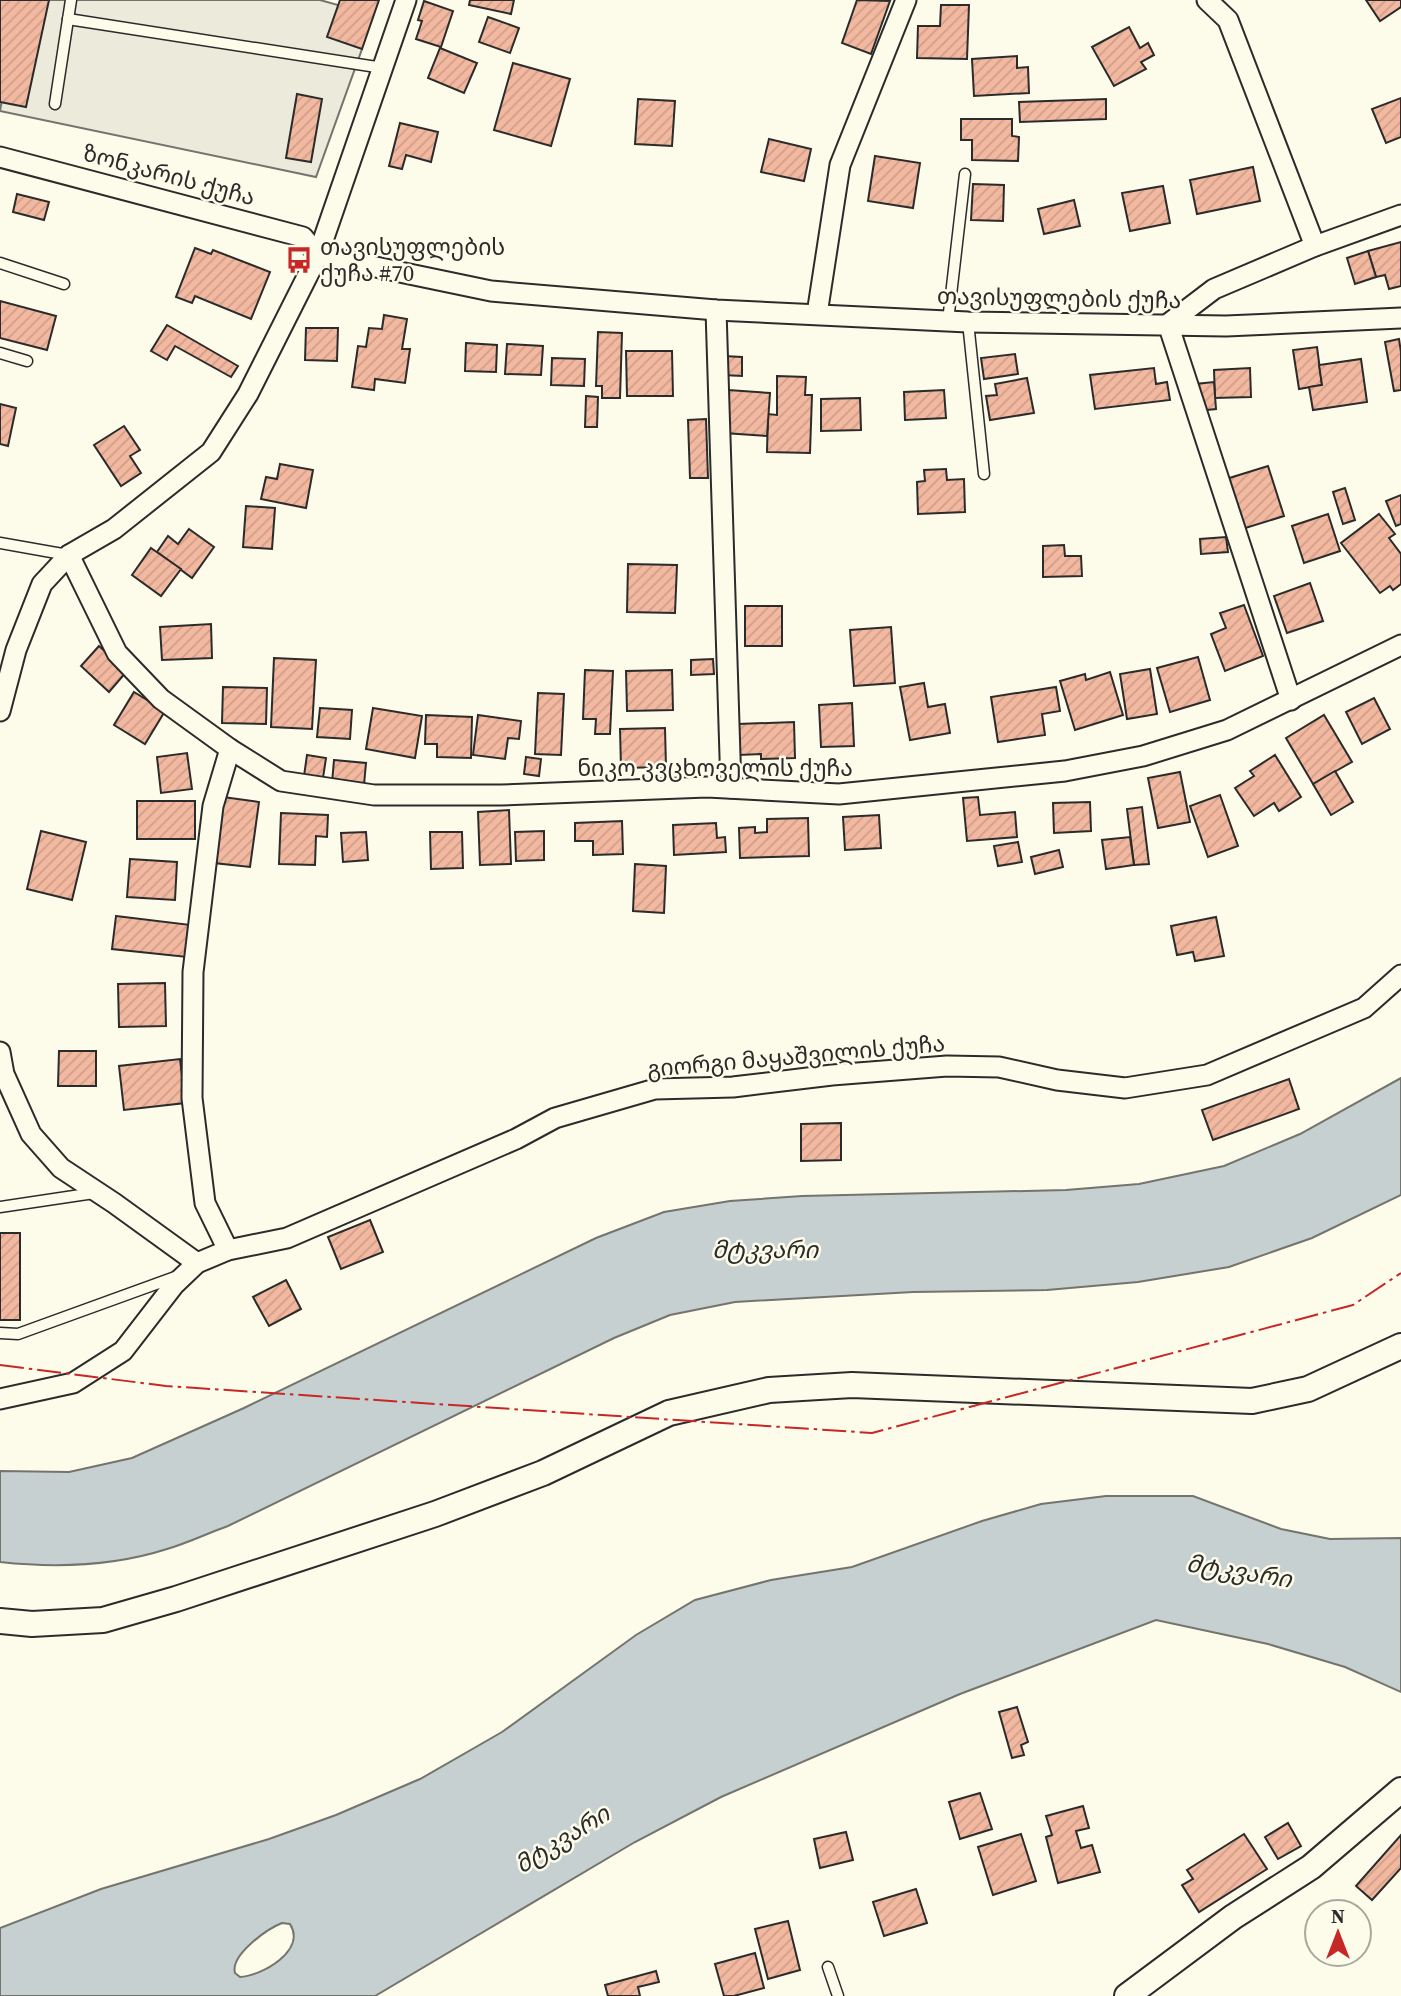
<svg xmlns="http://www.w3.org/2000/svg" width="1401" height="1996" font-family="'Source Serif 4','Noto Sans Georgian',serif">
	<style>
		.parking { fill: #eceadb; stroke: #74746e; stroke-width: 2 }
		.water { fill: #c7d0d0; stroke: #74746e; stroke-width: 2; fill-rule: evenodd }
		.building { fill: url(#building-hatch); stroke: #2b2b2b; stroke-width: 2 }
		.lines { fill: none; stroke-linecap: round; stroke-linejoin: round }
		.service-casing { stroke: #2b2b2b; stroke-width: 13 }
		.minor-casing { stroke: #2b2b2b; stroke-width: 23 }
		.tertiary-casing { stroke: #2b2b2b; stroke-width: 28 }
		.service { stroke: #fdfbea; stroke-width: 10 }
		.minor { stroke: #fdfbea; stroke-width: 19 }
		.tertiary { stroke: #fdfbea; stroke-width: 24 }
		.power { stroke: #c62828; stroke-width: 2; stroke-dasharray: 24 5 3.5 5; stroke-linecap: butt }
		.labels { text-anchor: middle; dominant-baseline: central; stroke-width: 5; stroke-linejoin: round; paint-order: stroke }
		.street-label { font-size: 23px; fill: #2b2b2b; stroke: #fdfbea }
		.poi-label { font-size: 23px; fill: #2b2b2b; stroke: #fdfbea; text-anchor: start }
		.water-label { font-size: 24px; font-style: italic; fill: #2b2b2b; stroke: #fdfbea }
	</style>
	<defs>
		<pattern id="building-hatch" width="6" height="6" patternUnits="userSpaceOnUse" patternTransform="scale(1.75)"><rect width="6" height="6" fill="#f2b8a0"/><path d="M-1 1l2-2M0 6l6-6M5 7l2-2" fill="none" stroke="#d09e8a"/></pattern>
	</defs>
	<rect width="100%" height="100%" fill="#fdfbea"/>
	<path class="parking" d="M19,0H320L338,5L362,49L316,177L0,111Z"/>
	<g class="water">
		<path d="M1401,1078V1195L1312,1238L1229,1267L1138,1282L1047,1290L913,1292L735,1302L670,1315L614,1338L228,1526C208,1533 188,1543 167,1549C114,1566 55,1568 0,1562V1471L69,1472L132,1458L244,1408L596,1238L664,1212L730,1201L802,1196L1066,1190L1139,1184L1224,1166L1300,1134Z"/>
		<path d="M1106,1496H1193L1281,1529L1330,1539L1401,1538V1692L1345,1667L1268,1644L1156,1620L960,1694L721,1797L635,1842L375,1996H0V1928L101,1889L269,1839L336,1815L420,1779L502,1732L636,1635L695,1600L771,1580L852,1567L982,1521L1041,1504ZM282,1923L290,1924C307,1951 261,1976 240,1977L235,1973C230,1955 267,1929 282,1923Z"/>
	</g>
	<g class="building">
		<path d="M0,0H49L26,107L0,102Z"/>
		<path d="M340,0H379L362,49L327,37Z"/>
		<path d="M470,0H514L511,14L469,5Z"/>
		<path d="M857,0L890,1L871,54L842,43Z"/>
		<path d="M1366,0H1401V7L1380,21Z"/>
		<path d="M424,1L453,11L441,47L416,39L422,21L418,20Z"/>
		<path d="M941,5H969L967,59L917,58L918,26H940Z"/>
		<path d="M488,17L519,28L510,53L479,42Z"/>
		<path d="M1129,27L1140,48L1148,43L1154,55L1141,62L1146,69L1114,86L1092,47Z"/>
		<path d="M440,48L477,63L464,93L428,78Z"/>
		<path d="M1017,56V68L1028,67L1029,93L974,96L972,59Z"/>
		<path d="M513,63L570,79L551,146L494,130Z"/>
		<path d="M297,94L322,99L311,162L286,158Z"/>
		<path d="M1401,98V137L1386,143L1372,109Z"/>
		<path d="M638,99L675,101L672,146L635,144Z"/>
		<path d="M1106,99V119L1020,122L1019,102Z"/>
		<path d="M961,119H1012V136L1019,137L1018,161L972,160V140H961Z"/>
		<path d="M400,123L438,132L431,162L406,155L402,169L389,166Z"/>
		<path d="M769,139L811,149L804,181L761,172Z"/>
		<path d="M875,156L920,163L913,208L868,201Z"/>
		<path d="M1253,167L1260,201L1197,214L1190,180Z"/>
		<path d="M973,184L1004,185L1003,221L971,220Z"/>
		<path d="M1163,186L1170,223L1130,231L1122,193Z"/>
		<path d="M17,194L49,202L44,220L13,212Z"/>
		<path d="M1074,200L1080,226L1044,234L1038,209Z"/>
		<path d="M1401,242V286L1389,289L1385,275L1376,277L1368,251Z"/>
		<path d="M195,248L211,254L213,250L270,272L251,319L195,296L192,303L176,297Z"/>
		<path d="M1368,251L1376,277L1355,284L1347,258Z"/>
		<path d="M0,301L56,316L47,350L0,338Z"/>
		<path d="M384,315L407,319L402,349H410L405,383L375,379L374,390L352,387L358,346L366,347L369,328L382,329Z"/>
		<path d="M167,325L238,366L231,377L175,346L167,360L151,351Z"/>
		<path d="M306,328H338L337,361L305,360Z"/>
		<path d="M598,332L622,333L620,398H602V386H596Z"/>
		<path d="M1399,339L1401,352V390L1394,391L1385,342Z"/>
		<path d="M466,343L497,345L496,372L465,371Z"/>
		<path d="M507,344L543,346L541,375L505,374Z"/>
		<path d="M1317,347L1322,385L1299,389L1293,350Z"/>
		<path d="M626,351H672L673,396H627Z"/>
		<path d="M1015,354L1018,374L984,379L981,358Z"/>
		<path d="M723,356L742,357V376L723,375Z"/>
		<path d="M552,358L585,359L584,386L551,385Z"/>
		<path d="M1361,359L1367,402L1313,410L1309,387L1322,385L1319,365Z"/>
		<path d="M1154,368L1156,384L1167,382L1170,400L1095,409L1090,375Z"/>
		<path d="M1250,368L1251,397L1215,398L1214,370Z"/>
		<path d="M777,376L806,377L805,395H812L810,453L767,452L768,414L777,415Z"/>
		<path d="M1027,378L1034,413L990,420L986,396L997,395L995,384Z"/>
		<path d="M1214,382L1216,409L1197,411L1195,384Z"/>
		<path d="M728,390L770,393L767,436L724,433Z"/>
		<path d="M944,390L946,418L905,420L904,392Z"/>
		<path d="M586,396L598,397L597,427H585Z"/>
		<path d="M860,398L861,430L821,431V399Z"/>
		<path d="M0,404L16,408L8,446L0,444Z"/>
		<path d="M706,419L708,478H690L688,420Z"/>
		<path d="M124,426L140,450L130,456L141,473L121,486L94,445Z"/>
		<path d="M280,464L313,470L306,508L261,499L266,477L277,479Z"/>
		<path d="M1268,466L1284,516L1239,530L1223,480Z"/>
		<path d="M946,469L947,480L964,479L965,512L918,514L917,482L925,481L924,470Z"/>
		<path d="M1345,488L1355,520L1343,524L1333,492Z"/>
		<path d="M1401,495V524L1396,526L1386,501Z"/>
		<path d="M246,506L275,508L272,549L243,547Z"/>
		<path d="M1328,514L1340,551L1304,563L1292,526Z"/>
		<path d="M1379,514L1395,534L1389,538L1401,554V584L1393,590L1390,586L1380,593L1341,543Z"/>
		<path d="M189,529L214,547L192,578L157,552L168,536L178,544Z"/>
		<path d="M1226,537L1228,552L1201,554L1200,539Z"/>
		<path d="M1064,545L1065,556H1081L1082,576L1043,577V546Z"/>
		<path d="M151,548L181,569L161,596L132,575Z"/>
		<path d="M628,564L677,565L675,613L627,612Z"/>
		<path d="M1310,583L1323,621L1287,633L1274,596Z"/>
		<path d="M1244,605L1263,656L1225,671L1211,634L1226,628L1220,613Z"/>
		<rect x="745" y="606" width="37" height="40"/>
		<path d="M211,624L212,658L162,660L160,627Z"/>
		<path d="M891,627L895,683L854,686L850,630Z"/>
		<path d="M99,646L127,671L109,692L81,666Z"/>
		<path d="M1198,657L1210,700L1170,712L1157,668Z"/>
		<path d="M274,658L316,660L312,729L271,727Z"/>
		<path d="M713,659L714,674L691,675V660Z"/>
		<path d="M1150,669L1157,714L1127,719L1120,674Z"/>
		<path d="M585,670L613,671L610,734H595L596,719H583Z"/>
		<path d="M672,670L673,710L627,711L626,671Z"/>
		<path d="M1110,672L1123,715L1075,730L1060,681L1085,674L1086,680Z"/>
		<path d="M924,683L928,707L945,704L950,733L910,740L900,687Z"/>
		<path d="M223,687L267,688L266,724L222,723Z"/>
		<path d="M1056,687L1060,711L1042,714L1045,735L998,742L991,697Z"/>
		<path d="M134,692L165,711L145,744L114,725Z"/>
		<path d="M538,693L564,694L561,755L535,754Z"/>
		<path d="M1374,698L1390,729L1362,744L1346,712Z"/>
		<path d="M852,703L854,746L821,747L819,705Z"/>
		<path d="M320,708L352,710L350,739L317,737Z"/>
		<path d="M373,708L422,716L415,758L366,749Z"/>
		<path d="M426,715L472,717L471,758L437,757V744H425Z"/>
		<path d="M478,715L521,721L519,739L508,738L505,759L473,755Z"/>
		<path d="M1324,715L1352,762L1313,784L1286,738Z"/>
		<path d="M794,722L795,758L761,759V754L739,755L738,724Z"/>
		<path d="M665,728L666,767L621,768L620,729Z"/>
		<path d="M187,753L192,789L161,793L157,757Z"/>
		<path d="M307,755L326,758L323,778L304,776Z"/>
		<path d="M1275,755L1301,797L1279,811L1274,803L1254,816L1235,788L1254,776L1250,771Z"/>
		<path d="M526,757L541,759L539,776L524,774Z"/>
		<path d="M334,760L366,763L364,785L332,783Z"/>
		<path d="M1335,771L1353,802L1331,815L1313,784Z"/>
		<path d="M1180,772L1190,822L1158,828L1148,778Z"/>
		<path d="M1220,795L1238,846L1208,857L1190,806Z"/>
		<path d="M223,797L259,802L250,867L214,863Z"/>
		<path d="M978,797L980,815L1015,812L1017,837L967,841L963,798Z"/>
		<rect x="137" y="801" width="58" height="38"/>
		<path d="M1090,802L1091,831L1054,833L1053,803Z"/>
		<path d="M1142,807L1149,864L1134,865L1127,809Z"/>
		<path d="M509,810L511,864L480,865L478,812Z"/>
		<path d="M281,813L328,815L327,837L316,836L315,865L279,864Z"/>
		<path d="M879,815L881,848L845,850L843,817Z"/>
		<path d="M808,818L809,856L740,858L739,828L755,827V833L767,832V819Z"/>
		<path d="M622,821L623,854L593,855V841H575V823Z"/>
		<path d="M716,823L717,838L725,837L726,852L674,855L673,825Z"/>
		<path d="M41,831L86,842L72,900L27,889Z"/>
		<path d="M544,831V860L516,861L515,832Z"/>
		<path d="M366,832L368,860L343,862L341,833Z"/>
		<path d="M430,832H462L463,868L431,869Z"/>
		<path d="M1130,837L1134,865L1106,869L1102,840Z"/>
		<path d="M1018,842L1022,862L998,866L994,846Z"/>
		<path d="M1059,850L1063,867L1035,874L1031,857Z"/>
		<path d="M130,859L177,862L175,900L127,897Z"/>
		<path d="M635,864L666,866L664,913L633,911Z"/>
		<path d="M116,916L191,925L187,957L112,949Z"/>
		<path d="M1216,917L1224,956L1195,961L1193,952L1177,955L1171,926Z"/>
		<path d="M165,983L166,1026L119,1027L118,984Z"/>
		<path d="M59,1051H96V1086H58Z"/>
		<path d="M180,1059L185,1103L124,1110L119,1066Z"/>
		<path d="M1289,1079L1299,1109L1213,1140L1202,1110Z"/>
		<path d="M841,1123V1160L801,1161V1124Z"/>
		<path d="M370,1220L383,1252L341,1269L328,1237Z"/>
		<rect x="0" y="1233" width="20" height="87"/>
		<path d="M286,1280L301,1309L269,1326L253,1297Z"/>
		<path d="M1017,1707L1028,1742L1021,1745L1024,1755L1012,1758L999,1712Z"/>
		<path d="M980,1793L992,1829L960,1839L949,1802Z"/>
		<path d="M1083,1806L1089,1828L1076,1831L1081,1848L1092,1845L1100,1872L1058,1883L1046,1837L1052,1835L1046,1816Z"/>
		<path d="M1288,1823L1301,1846L1278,1859L1265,1837Z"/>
		<path d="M846,1832L853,1860L820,1868L814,1839Z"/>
		<path d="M1021,1834L1036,1881L993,1895L978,1847Z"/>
		<path d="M1244,1834L1267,1869L1199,1912L1182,1885L1193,1879L1187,1870Z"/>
		<path d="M1401,1835V1868L1372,1900L1356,1886Z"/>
		<path d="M916,1889L927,1923L884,1936L873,1902Z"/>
		<path d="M788,1921L800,1970L768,1979L755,1929Z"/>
		<path d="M755,1953L764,1988L734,1996H724L715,1964Z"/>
		<path d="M656,1971L659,1982L638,1987L640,1996H608L605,1985Z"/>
	</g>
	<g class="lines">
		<defs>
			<g id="service">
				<path d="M68,19L383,68"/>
				<path d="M55,104L71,0"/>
				<path d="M0,263L64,284"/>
				<path d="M948,321L965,174"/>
				<path d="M968,322L984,474"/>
				<path d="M0,353L27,361"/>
				<path d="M0,543L68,555"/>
				<path d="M0,1207L94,1193"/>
				<path d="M0,1333L18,1334L178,1276"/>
				<path d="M828,1967L838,1996"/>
			</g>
			<g id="minor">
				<path d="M1207,0L1228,20L1315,246"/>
				<path d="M0,157L303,237L318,255"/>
				<path d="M318,255L491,291L716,310L968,322L1226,326L1401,318"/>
				<path d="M716,310L731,788"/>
				<path d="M817,314L840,165L906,0"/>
				<path d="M69,555L117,653L161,699L230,749L281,781L374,795H501L707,787L839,794L1065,771L1143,756L1227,730L1401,645"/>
				<path d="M1291,700L1168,324L1214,289L1315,246L1401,215"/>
				<path d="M0,711L16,650L42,584L69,555L114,529L211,452L248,394L318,255L406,0"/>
				<path d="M0,1052L4,1074L31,1134L61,1168L114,1203L197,1263"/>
				<path d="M228,1250L205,1203L192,1098L193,972L213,806L230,749"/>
				<path d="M0,1399L73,1383L123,1351L174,1285L197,1263L228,1250L287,1238L516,1139L555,1118L655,1089L733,1087L832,1075L947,1066L999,1067L1057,1080L1125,1088L1207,1075L1364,1008L1401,975"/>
			</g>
			<g id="tertiary">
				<path d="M0,1621L32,1624L103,1620L176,1599L435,1514L543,1473L669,1413L769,1390L852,1385L1252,1401L1308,1389L1401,1346"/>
				<path d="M1127,1996L1233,1917L1311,1867L1401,1790"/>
			</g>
		</defs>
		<use href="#service" class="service-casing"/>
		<use href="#minor" class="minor-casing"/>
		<use href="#tertiary" class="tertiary-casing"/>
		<use href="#service" class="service"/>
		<use href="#minor" class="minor"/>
		<use href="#tertiary" class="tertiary"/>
		<path class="power" d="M0,1365L166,1386L872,1433L1353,1305L1401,1273"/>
	</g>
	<defs>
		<symbol id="bus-bare" viewBox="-9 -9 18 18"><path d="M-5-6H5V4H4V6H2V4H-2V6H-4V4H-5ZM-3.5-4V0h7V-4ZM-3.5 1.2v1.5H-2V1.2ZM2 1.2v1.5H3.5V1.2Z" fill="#c62828" stroke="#fdfbea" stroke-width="2.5" paint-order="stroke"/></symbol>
	</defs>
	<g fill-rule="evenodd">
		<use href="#bus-bare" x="280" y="241" width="38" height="38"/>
	</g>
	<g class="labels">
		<g class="street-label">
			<text transform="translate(169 175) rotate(15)">ზონკარის ქუჩა</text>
			<text transform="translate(1059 298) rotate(1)">თავისუფლების ქუჩა</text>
			<text x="715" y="768">ნიკო კვცხოველის ქუჩა</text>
			<text transform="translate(796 1056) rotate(-5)">გიორგი მაყაშვილის ქუჩა</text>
		</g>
		<g class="poi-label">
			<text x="320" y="247">თავისუფლების<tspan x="320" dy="26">ქუჩა #70</tspan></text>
		</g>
		<g class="water-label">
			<text x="765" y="1249">მტკვარი</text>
			<text transform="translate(1239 1571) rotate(9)">მტკვარი</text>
			<text transform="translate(562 1839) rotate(-32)">მტკვარი</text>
		</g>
	</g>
	<g transform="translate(1338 1933)"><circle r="33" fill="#fdfbea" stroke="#a9a89e" stroke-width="2"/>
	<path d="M0-5L12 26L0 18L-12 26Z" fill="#c62828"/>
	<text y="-10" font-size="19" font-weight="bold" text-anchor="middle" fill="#2b2b2b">N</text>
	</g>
</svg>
